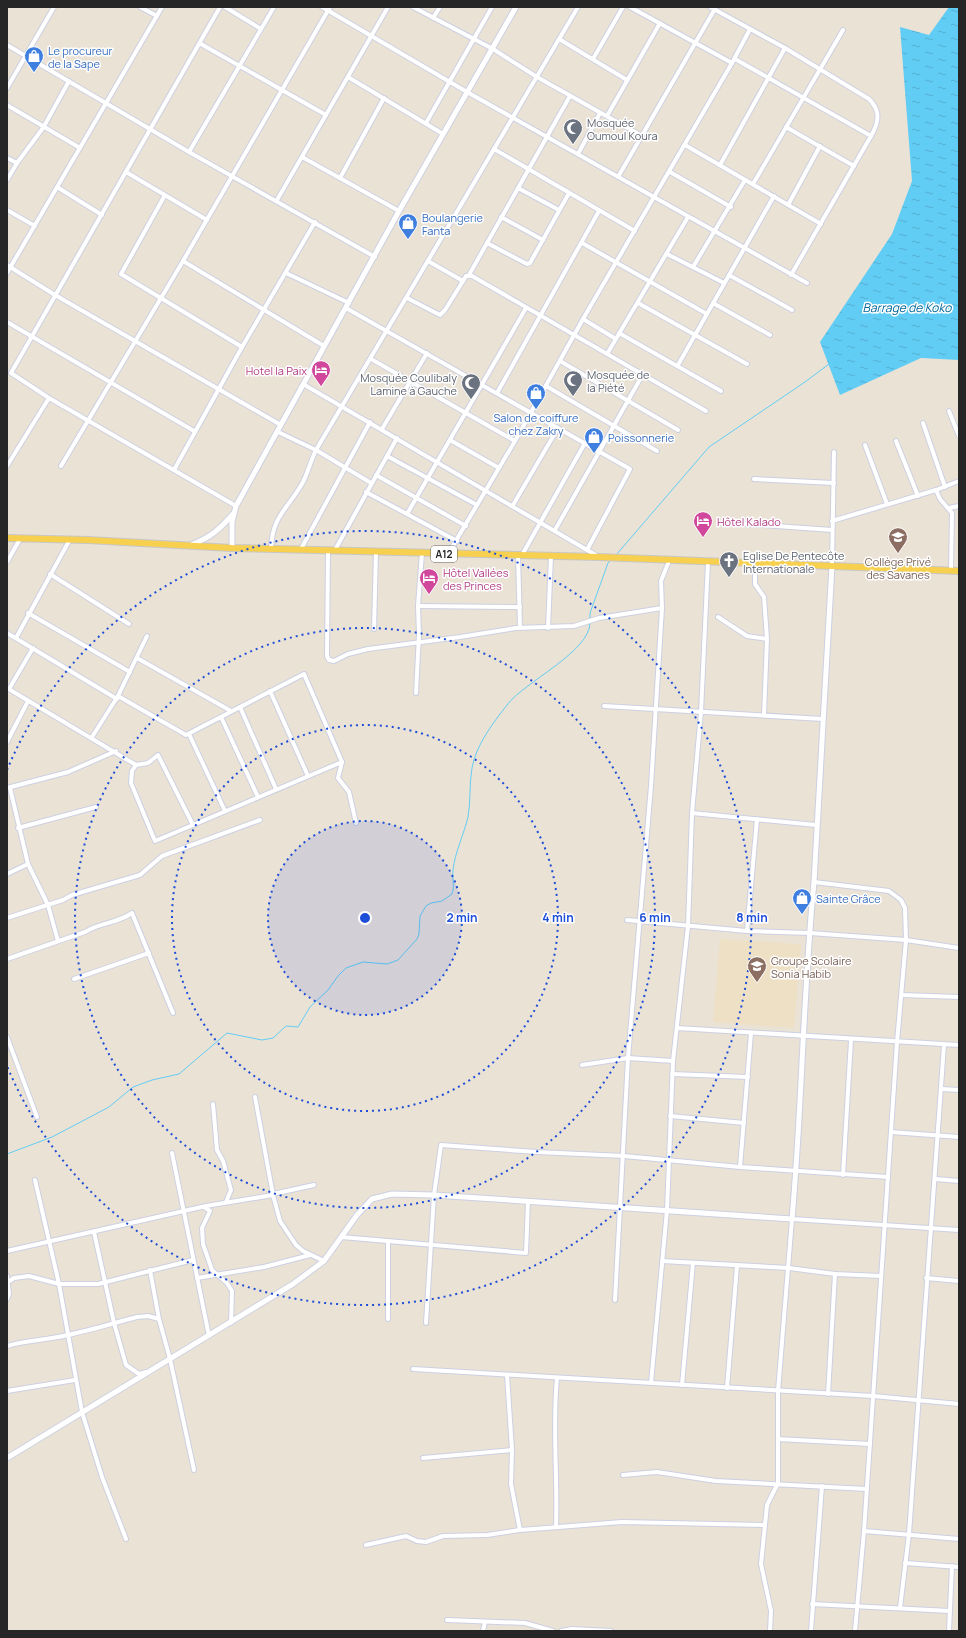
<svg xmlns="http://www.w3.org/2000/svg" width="966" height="1638" font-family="Manrope,sans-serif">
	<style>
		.education { fill: #eee0c4 }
		.water { fill: url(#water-ripples) }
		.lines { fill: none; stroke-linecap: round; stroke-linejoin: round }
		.stream { stroke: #62cdf4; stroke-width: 1 }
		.minor-casing { stroke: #ccd0e1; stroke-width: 6 }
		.tertiary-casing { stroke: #ccd0e1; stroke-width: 7 }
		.primary-casing { stroke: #c7c7c7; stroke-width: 8 }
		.minor { stroke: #fff; stroke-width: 4 }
		.tertiary { stroke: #fff; stroke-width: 5 }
		.primary { stroke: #f7d04f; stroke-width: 6 }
		.ring { fill: none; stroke: #1d4ed8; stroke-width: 2; stroke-dasharray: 2 4 }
		.labels { text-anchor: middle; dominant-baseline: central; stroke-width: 3; stroke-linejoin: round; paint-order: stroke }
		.shield { fill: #fff; stroke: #676767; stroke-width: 1 }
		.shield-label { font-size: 10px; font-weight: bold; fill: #262626 }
		.shop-label { font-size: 11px; fill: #366cbe; stroke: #fff; text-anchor: start }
		.worship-label { font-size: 11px; fill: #5b616d; stroke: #fff; text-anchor: start }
		.hotel-label { font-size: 11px; fill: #b23c85; stroke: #fff; text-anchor: start }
		.education-label { font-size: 11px; fill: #785e54; stroke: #fff }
		.water-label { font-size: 12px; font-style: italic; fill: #06689b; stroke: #fff }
		.centre { fill: #1d4ed8; stroke: #fff; stroke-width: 2 }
		.ring-label { font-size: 12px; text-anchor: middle; font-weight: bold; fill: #1d4ed8; stroke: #fff; stroke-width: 3; stroke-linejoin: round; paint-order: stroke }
	</style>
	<defs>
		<pattern id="water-ripples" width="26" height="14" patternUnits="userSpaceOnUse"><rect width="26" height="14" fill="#62cdf4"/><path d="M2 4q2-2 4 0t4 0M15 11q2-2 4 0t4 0" fill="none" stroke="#55b0d1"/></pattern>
	</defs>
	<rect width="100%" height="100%" fill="#ebe2d6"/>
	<path class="education" d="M720,939L801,944L794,1028L713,1022Z"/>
	<path class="water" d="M949,7H959V360L921,358L840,395L820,342L892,234L912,181L900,27L929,35Z"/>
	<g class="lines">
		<g class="stream">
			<path d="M616,555L709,447L805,382L829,364"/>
			<path d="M590,620V613L608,563L611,560"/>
			<path d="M7,1154L52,1137L109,1107L133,1087L152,1080L179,1074L227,1033L262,1040L273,1038L286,1026L298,1027L310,1007L328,990L338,976L346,968L363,962L387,964L398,960L417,939L419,934L420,916L426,906L431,903L442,901L452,894C455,885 452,878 453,870C455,852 464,834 468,817C471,801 469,784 472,768C476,745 493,723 507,705C524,682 590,652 590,623"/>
		</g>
		<defs>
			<g id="minor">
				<path d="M140,7L157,16"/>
				<path d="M220,7L11,373L49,398L236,506"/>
				<path d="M225,7L261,29"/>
				<path d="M322,7L467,92L807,283"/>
				<path d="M413,7L493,49L537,77L642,136"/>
				<path d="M630,7L732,63"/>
				<path d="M710,7L785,48L869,99C881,111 879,122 871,136"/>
				<path d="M433,18L440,7"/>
				<path d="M559,39L627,80"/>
				<path d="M201,44L326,115"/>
				<path d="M7,45L189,152L375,257"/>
				<path d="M593,59L623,7"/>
				<path d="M735,59L871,136L791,275"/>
				<path d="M348,77L443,134"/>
				<path d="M7,88L54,7"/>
				<path d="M7,105L80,148"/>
				<path d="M607,116L660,23"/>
				<path d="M426,123L492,7"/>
				<path d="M786,127L854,166"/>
				<path d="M685,145L821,224"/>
				<path d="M494,149L635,231"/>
				<path d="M189,152L274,7"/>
				<path d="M578,154L600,113"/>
				<path d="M302,157L399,211"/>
				<path d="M7,158L17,163"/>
				<path d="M720,165L785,48"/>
				<path d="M126,172L207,220"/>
				<path d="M670,172L731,207"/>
				<path d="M618,177L716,7"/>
				<path d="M340,178L384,98"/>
				<path d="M7,180L17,163L43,128L69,81"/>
				<path d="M753,184L843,30"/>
				<path d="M57,187L102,215"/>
				<path d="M518,188L559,210"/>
				<path d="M165,195L121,274L242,347"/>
				<path d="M277,200L388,7"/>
				<path d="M788,205L820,146"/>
				<path d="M7,210L35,226"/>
				<path d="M501,217L543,240"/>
				<path d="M487,243L527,264L530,263L569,193"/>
				<path d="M582,243L707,314"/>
				<path d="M667,254L724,283"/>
				<path d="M183,261L324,346"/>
				<path d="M428,261L463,281L466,276H472L706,411"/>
				<path d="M7,265L55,295L281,425"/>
				<path d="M693,267L745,180"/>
				<path d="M7,273L162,7"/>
				<path d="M286,273L349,303"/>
				<path d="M469,275L570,96"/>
				<path d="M729,275L792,310"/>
				<path d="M407,298L440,315L445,310L463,281"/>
				<path d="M638,303L747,364"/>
				<path d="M713,303L770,335"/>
				<path d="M346,308L630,469L587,550"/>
				<path d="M583,319L616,339"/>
				<path d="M7,322L194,431"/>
				<path d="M619,333L721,391"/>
				<path d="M607,354L688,217"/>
				<path d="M371,359L515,441"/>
				<path d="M560,361L678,430"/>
				<path d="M678,365L774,196"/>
				<path d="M303,384L599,557"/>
				<path d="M546,386L657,451"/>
				<path d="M497,393L599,211"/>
				<path d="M949,411L959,436"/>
				<path d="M923,423L945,487"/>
				<path d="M382,429L427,353"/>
				<path d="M278,432L316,450L371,483"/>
				<path d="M450,440L499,468"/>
				<path d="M896,441L918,496"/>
				<path d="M865,445L887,504"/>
				<path d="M387,456L477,505"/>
				<path d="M7,466L49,398"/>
				<path d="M61,466L183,261L330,7"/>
				<path d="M174,470L242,347L315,222"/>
				<path d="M376,475L466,526"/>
				<path d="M754,479L834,483"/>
				<path d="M936,490L940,499L952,513L951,568"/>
				<path d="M366,492L457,541"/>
				<path d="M513,505L558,428"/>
				<path d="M949,508L959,506"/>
				<path d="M407,514L526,308"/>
				<path d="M832,521L936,490L959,481"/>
				<path d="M732,523L832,530"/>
				<path d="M555,530L643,374"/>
				<path d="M271,549C272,515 289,508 303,482C308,472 311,460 316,450L578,7"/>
				<path d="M301,549L370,422"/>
				<path d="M328,550L327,656L329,660L334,661L348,654L368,649L460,637L516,628L574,626L599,618L662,608"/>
				<path d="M335,550L397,438"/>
				<path d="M448,554L515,441L583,319L732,63L750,29"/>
				<path d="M518,555L520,628"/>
				<path d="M522,555L585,443"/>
				<path d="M7,562L20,539"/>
				<path d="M755,563V584L764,597L767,639L764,715"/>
				<path d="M832,566L834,452"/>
				<path d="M50,574L129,624"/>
				<path d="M418,606L520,607"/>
				<path d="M28,613L130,672"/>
				<path d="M718,617L747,636L767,639"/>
				<path d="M548,628L551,556"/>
				<path d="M374,629L376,551"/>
				<path d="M7,633L117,699"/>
				<path d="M16,638L69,541"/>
				<path d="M137,658L231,711"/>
				<path d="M7,688L136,765L148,763L158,755L193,825"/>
				<path d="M9,689L33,648"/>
				<path d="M270,691L308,776"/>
				<path d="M416,693L419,635L418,606L422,553"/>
				<path d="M118,696L186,735L304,674L342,762L338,778L349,792L356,823"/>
				<path d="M604,706L823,719"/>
				<path d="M240,707L276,789"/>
				<path d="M221,717L258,797"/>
				<path d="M189,734L225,811"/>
				<path d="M92,737L118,696L147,636"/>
				<path d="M7,742L28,701"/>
				<path d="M136,765L132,771L131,783L155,841L342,762"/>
				<path d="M7,788L68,772L116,751"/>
				<path d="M10,788L28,864L48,905L58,941"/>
				<path d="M692,813L816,825"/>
				<path d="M18,828L96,807"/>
				<path d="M7,874L28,864"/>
				<path d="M814,882L889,891L901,900L905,908L906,940L897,1042L864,1531L855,1631"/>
				<path d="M7,918L63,900L72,895L140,875L162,856L260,820"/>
				<path d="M627,920L747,931L810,933L906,940L959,948"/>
				<path d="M747,931L757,819"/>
				<path d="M7,959L85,932C101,922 116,924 132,913L173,1013"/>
				<path d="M74,979L149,953"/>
				<path d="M902,995L959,997"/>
				<path d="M677,1028L959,1045"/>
				<path d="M7,1037L37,1117"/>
				<path d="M582,1065L628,1058L673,1061"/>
				<path d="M672,1074L748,1077"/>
				<path d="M942,1089L959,1090"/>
				<path d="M255,1097L273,1195L280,1221L296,1245L303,1251L324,1261"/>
				<path d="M213,1104L217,1150L223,1161L231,1190L226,1202"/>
				<path d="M670,1116L744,1123"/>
				<path d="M891,1132L959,1137"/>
				<path d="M172,1153L209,1336"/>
				<path d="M740,1167L751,1033"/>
				<path d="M843,1175L851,1040"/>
				<path d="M935,1179L959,1181"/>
				<path d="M35,1180L59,1284L82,1412L102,1477L126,1539"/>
				<path d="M273,1194L314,1185"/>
				<path d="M204,1207L210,1211L202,1228L203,1244L212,1270L227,1283L232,1291L231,1323"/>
				<path d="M94,1232L114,1323L126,1365L139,1374L146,1372"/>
				<path d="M341,1237L526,1253L528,1201"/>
				<path d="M7,1251L206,1206L273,1195"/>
				<path d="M662,1261L789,1268L835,1274L881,1276"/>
				<path d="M150,1270L159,1319L170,1359L194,1470"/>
				<path d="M7,1276L9,1294L7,1299"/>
				<path d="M197,1278L264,1267L310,1255"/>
				<path d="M926,1278L959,1281"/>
				<path d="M8,1282L14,1278L29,1276L59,1284H98L193,1260"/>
				<path d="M615,1300L628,1058L651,786L662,608L661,581L669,561"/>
				<path d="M388,1319V1241"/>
				<path d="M426,1323L434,1195L441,1145L537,1152L624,1156L740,1167L888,1177"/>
				<path d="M7,1346C27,1340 47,1340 68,1335C91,1330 114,1323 137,1317L148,1316L159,1319"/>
				<path d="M413,1369L873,1396L959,1404"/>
				<path d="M507,1375L512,1450L511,1484L520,1530"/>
				<path d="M651,1383L667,1210L673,1061L688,926L692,813L701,712L708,562"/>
				<path d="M682,1385L693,1263"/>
				<path d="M727,1388L737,1266"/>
				<path d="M7,1391L75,1380"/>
				<path d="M828,1394L835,1274"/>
				<path d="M778,1439L870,1444"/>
				<path d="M423,1458L512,1450"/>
				<path d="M623,1475L657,1472L716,1481L867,1489"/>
				<path d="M556,1527C558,1477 552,1427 557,1378"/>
				<path d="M864,1531L959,1539"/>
				<path d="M366,1545L406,1536L417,1541L426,1542L443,1536L487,1535L520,1530L622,1522L765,1525"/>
				<path d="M905,1563L959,1567"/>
				<path d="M812,1604L950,1611"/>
				<path d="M900,1608L909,1534L944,1045"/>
				<path d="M447,1620L525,1623L553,1631"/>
				<path d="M483,1631L485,1622"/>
				<path d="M561,1631L572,1629L611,1631"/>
				<path d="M770,1631L771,1611L761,1564L767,1505L778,1483V1391L792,1219L959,1230"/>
				<path d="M811,1631L822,1486"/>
				<path d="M949,1631L952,1566"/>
			</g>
			<g id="tertiary">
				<path d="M191,545C211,537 219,530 233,514"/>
				<path d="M232,548V522L236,506L399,211L516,7"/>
				<path d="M7,1458L293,1284L324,1261L357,1215L372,1199L392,1194L434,1195L792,1219C802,1107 803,994 814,882L832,566"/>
			</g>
			<path id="primary" d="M7,538L88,540L232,548L599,557L959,571"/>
		</defs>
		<use href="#minor" class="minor-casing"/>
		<use href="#tertiary" class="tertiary-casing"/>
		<use href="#primary" class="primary-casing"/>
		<use href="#minor" class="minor"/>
		<use href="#tertiary" class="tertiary"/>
		<use href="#primary" class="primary"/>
	</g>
	<circle cx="365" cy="918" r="97" fill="#1d4ed8" fill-opacity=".12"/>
	<g class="ring">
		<circle cx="365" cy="918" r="97"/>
		<circle cx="365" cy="918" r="193"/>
		<circle cx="365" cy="918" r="290"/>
		<path d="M7 770A387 387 0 1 1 7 1066"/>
	</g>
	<defs>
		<symbol id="shop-pin" viewBox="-11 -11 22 30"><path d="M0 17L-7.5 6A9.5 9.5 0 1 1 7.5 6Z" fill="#3f7fe0" stroke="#fff"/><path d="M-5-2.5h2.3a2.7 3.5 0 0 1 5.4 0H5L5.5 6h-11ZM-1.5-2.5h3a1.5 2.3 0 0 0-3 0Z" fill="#fff"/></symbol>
		<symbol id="mosque-pin" viewBox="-11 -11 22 30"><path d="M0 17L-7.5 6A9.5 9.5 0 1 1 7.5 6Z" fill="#6b7280" stroke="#fff"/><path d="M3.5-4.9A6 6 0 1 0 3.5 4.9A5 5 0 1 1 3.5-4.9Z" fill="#fff"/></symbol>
		<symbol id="hotel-pin" viewBox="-11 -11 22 30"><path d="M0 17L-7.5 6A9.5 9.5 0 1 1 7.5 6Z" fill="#d1479c" stroke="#fff"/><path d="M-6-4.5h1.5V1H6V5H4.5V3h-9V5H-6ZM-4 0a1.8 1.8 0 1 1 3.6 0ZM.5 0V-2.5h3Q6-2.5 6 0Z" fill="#fff"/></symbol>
		<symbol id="school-pin" viewBox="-11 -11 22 30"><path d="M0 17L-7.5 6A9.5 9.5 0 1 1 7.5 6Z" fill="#8d6e63" stroke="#fff"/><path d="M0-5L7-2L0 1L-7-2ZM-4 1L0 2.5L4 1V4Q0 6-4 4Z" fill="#fff"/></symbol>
		<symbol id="church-pin" viewBox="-11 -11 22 30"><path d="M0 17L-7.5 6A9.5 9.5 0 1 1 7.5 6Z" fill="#6b7280" stroke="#fff"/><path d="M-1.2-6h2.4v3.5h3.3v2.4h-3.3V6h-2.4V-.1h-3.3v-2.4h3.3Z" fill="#fff"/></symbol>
	</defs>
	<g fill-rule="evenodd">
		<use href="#shop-pin" x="23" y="45" width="22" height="30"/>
		<use href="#mosque-pin" x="562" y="117" width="22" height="30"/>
		<use href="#shop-pin" x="397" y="212" width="22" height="30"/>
		<use href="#hotel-pin" x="310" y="359" width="22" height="30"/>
		<use href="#mosque-pin" x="562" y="369" width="22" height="30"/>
		<use href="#mosque-pin" x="460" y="372" width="22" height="30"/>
		<use href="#shop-pin" x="525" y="382" width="22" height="30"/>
		<use href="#shop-pin" x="583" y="426" width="22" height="30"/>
		<use href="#hotel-pin" x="692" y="510" width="22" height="30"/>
		<use href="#school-pin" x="887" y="526" width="22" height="30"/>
		<use href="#church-pin" x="718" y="550" width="22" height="30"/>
		<use href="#hotel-pin" x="418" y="567" width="22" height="30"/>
		<use href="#shop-pin" x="791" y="887" width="22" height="30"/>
		<use href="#school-pin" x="746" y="955" width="22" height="30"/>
	</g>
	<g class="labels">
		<rect class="shield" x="431" y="546" width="26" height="16" rx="3"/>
		<g class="shield-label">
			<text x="444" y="554">A12</text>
		</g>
		<g class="shop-label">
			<text x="48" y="50">Le procureur<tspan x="48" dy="13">de la Sape</tspan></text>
			<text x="422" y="217">Boulangerie<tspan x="422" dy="13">Fanta</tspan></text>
			<text x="536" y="417" text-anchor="middle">Salon de coiffure<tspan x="536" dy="13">chez Zakry</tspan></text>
			<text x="608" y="437">Poissonnerie</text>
			<text x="816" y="898">Sainte Grâce</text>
		</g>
		<g class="worship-label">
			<text x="587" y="122">Mosquée<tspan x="587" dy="13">Oumoul Koura</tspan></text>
			<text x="587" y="374">Mosquée de<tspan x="587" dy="13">la Piété</tspan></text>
			<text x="457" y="377" text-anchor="end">Mosquée Coulibaly<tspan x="457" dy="13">Lamine à Gauche</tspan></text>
			<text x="743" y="555">Eglise De Pentecôte<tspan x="743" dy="13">Internationale</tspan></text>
		</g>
		<g class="hotel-label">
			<text x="307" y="370" text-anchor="end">Hotel la Paix</text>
			<text x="717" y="521">Hôtel Kalado</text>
			<text x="443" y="572">Hôtel Vallées<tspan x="443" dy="13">des Princes</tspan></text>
		</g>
		<g class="education-label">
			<text x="898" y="561">Collège Privé<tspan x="898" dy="13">des Savanes</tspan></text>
			<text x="771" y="960" text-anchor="start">Groupe Scolaire<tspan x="771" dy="13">Sonia Habib</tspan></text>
		</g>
		<g class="water-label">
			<text x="907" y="307">Barrage de Koko</text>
		</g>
	</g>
	<circle cx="365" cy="918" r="6" class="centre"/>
	<g class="ring-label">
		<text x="462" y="922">2 min</text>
		<text x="558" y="922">4 min</text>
		<text x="655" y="922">6 min</text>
		<text x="752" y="922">8 min</text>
	</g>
	<rect width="966" height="1638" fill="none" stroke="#262626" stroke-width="16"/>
</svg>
